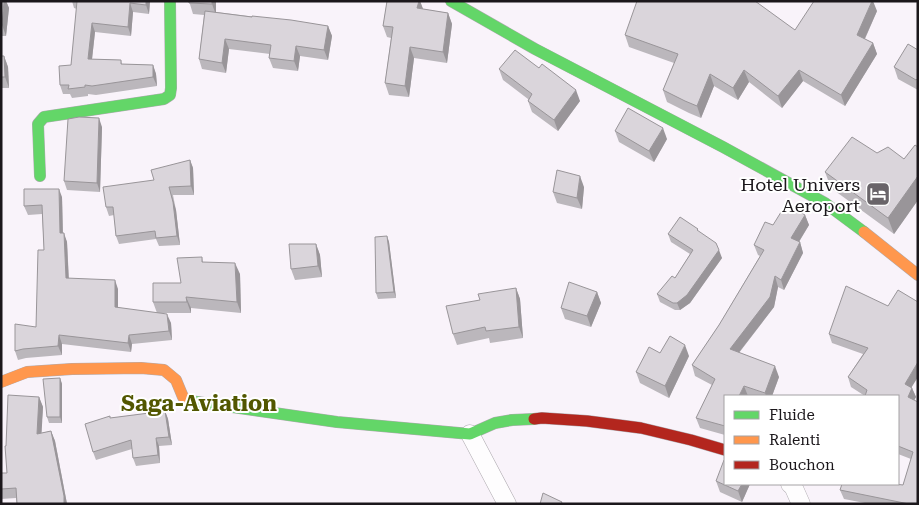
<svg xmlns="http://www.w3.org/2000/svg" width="919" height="505" font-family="'Roboto Serif',serif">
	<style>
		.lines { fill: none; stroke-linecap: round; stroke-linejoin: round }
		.street-casing { stroke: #aeaaaf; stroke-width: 19 }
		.fast-casing { stroke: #aeaaaf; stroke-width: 12 }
		.slow-casing { stroke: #aeaaaf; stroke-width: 12 }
		.jam-casing { stroke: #aeaaaf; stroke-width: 12 }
		.street { stroke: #fefdfe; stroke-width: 18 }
		.fast { stroke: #63d668; stroke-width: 11 }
		.slow { stroke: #ff974d; stroke-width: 11 }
		.jam { stroke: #b3261e; stroke-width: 11 }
		.wall { fill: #bbb7bc }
		.shaded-wall { fill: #999599 }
		.building { fill: #dad5db; stroke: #999599 }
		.labels { text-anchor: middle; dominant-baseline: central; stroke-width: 4; stroke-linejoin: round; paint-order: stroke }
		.poi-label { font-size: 18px; fill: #1b171b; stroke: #fff; text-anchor: end }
		.district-label { font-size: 22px; font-weight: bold; fill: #525700; stroke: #fff }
	</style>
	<rect width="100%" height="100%" fill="#f9f3fa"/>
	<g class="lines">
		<defs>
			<g id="street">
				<path d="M470,434L507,504"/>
				<path d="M790,484L793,486L801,504"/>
			</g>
			<g id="fast">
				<path d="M451,1L535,49L723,147L825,203L864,232"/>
				<path d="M40,176L38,124L44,117L164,99L170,95L171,88L170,1"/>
				<path d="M190,401L337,422L470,434L495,423L512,420L534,419"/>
			</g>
			<g id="slow">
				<path d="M864,232L918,275"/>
				<path d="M1,382L27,372L72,369L141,368L164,370L176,380L183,397L190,401"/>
			</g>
			<path id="jam" d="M534,419L542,418L587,421L641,428L691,440L725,450"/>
		</defs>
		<use href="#street" class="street-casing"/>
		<use href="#fast" class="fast-casing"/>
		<use href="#slow" class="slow-casing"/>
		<use href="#jam" class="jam-casing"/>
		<use href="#street" class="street"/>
		<use href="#fast" class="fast"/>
		<use href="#slow" class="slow"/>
		<use href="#jam" class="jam"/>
	</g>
	<g class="wall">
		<path d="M1,1H6L9,8L6,36H1Z"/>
		<path d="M72,1H150L149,14L133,12L131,36L95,32L92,59L121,60L122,64L153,65L156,74L157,86L96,95L88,94V96L72,98L70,94H63L60,85L71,65L77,9L74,8Z"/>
		<path d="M189,1H216V12L328,26L332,36L328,60L300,56L298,71L273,68L269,58L270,54L229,49L226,73L202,69L199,59L204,15L193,14Z"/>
		<path d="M387,1H420L423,9L448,13L452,24L447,63L414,58L409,97L389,95L385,83L391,38L387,37L383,26Z"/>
		<path d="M877,11L865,39L873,43L877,54L845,106L803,81L782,108L749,82L738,100L714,86L701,118L689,113L667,102L663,90L674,63L629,47L625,35L795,30Z"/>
		<path d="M918,50V90L898,79L894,67Z"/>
		<path d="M1,56H4L8,67L9,88H1Z"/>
		<path d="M499,69L580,101L558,131L532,112L528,101V99L503,80Z"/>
		<path d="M102,127L100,192L67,190L64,181Z"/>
		<path d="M615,131L667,139L654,162L619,142Z"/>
		<path d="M918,147V200L894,234L831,188L825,172L877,153L904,159Z"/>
		<path d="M190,160L193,168L194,195H173L176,210L180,245L159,246L156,239L119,244L116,236L114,215L109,216L106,207Z"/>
		<path d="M584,187L582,209L557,203L553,192Z"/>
		<path d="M62,197L63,233L67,242L69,279L118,289V308L157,313L153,302L181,283L202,257L203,262L240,274L241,313L191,308V313H159L171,323L172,340L132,344L131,352L62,344V355L26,358L18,360L15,351L36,327L44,250L42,214L28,215L24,206Z"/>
		<path d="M805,215L809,225L799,242H800L803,253L784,290L778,287L774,307L739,353L779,377L772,396H725V435L700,428L696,418L712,385L695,376L692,365L719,325L760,256L758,255L754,245L773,225Z"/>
		<path d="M699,232L722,258L690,303L680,310H675L660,302L657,294L675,278L690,254L671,242L668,234Z"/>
		<path d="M387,236L389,242L396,298L378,299L376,293Z"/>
		<path d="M316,244L320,255L322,277L295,280L291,269Z"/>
		<path d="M516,288L520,299L523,338L490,343L489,338L457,345L453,334L480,300Z"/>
		<path d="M597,292L601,303L591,327L565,319L561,308Z"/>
		<path d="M888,306L911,387L912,388L916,397L914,400L918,504H870L844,499L840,490L903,485L911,459L898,454V396H865L851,387L848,377L863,354L832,343L829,334Z"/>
		<path d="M660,353L689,356L669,398L640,383L636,372Z"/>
		<path d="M60,378L62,384V423H49L47,417Z"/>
		<path d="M39,397L43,407L41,433L51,431L55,441L67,504H17L16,498L1,499V473H7L6,446Z"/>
		<path d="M165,411L168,419L172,445L159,446L160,463L136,466L133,458L132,449L96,460L93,452L111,418Z"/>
		<path d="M716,481L725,484H750L742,502L720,492Z"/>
	</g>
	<g class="shaded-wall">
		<path d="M4,1H6L9,8L6,36L2,25Z"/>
		<path d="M146,1H150L149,14L146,5Z"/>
		<path d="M212,1H216V15L212,4Z"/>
		<path d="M419,1H420L423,9L417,8Z"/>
		<path d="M872,1H873L877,11L861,47L857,35Z"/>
		<path d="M130,3L133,12L131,36L128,27Z"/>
		<path d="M448,13L452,24L447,63L443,52Z"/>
		<path d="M92,23L95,32L91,68L88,59Z"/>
		<path d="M328,26L332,36L328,60L324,50Z"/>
		<path d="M225,39L229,49L226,73L222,63Z"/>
		<path d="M873,43L877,54L845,106L841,95Z"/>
		<path d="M296,46L300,56L298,71L294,61Z"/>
		<path d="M410,47L414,58L409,97L405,86Z"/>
		<path d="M4,56L8,67L9,88L5,77Z"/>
		<path d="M153,65L156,74L157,86L153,77Z"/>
		<path d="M744,70L749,82L738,100L733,88Z"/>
		<path d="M799,70L803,81L782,108L778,96Z"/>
		<path d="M710,74L714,86L701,118L697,106Z"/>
		<path d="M576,90L580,101L558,131L554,120Z"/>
		<path d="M99,118L102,127L100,192L97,183Z"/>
		<path d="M663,128L667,139L654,162L649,151Z"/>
		<path d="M190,160L193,168L194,195L191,186Z"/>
		<path d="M580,176L584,187L582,209L577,198Z"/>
		<path d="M918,176V200L894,234L888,218Z"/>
		<path d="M169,187L176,210L180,245L177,236Z"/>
		<path d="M59,189L62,197L63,242L60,233Z"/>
		<path d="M805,215L809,225L795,248L791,238Z"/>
		<path d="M64,233L67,242L69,287L66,278Z"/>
		<path d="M387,236L389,242L396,298L394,292Z"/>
		<path d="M800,242L803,253L784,290L781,280Z"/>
		<path d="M316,244L320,255L322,277L318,266Z"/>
		<path d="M719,250L722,258L690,303L680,310L677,303Z"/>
		<path d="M235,263L240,274L241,313L237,302Z"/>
		<path d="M775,276L778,287L774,307L733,360L730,349Z"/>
		<path d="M115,280L118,289V316L115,307Z"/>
		<path d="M516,288L520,299L523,338L519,327Z"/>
		<path d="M597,292L601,303L591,327L587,316Z"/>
		<path d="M186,297L191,308V313L187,302Z"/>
		<path d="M167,314L171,323L172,340L169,331Z"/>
		<path d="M59,335L62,344V355L58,346Z"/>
		<path d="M129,335L132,344L131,352L128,343Z"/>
		<path d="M685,345L689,356L669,398L665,386Z"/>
		<path d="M918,362V377L908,393L905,384Z"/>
		<path d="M775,366L779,377L772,396H766L765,393Z"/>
		<path d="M60,378L62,384V423L60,417Z"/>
		<path d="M744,386L748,396H739Z"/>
		<path d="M912,388L916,397L911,406L908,397Z"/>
		<path d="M39,397L43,407L41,443L37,434Z"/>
		<path d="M165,411L168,419L172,445L169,437Z"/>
		<path d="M51,431L55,441L67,504H64Z"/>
		<path d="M156,438L159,446L160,463L158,455Z"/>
		<path d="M742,484H750L742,502L738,491Z"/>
	</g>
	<g class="building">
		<path d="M1,1H4L2,25H1Z"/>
		<path d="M77,1H146V5L130,3L128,27L92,23L88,59L121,60V64L153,65V77L92,86L85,85V87L68,89L69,85H60L59,66L71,65Z"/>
		<path d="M189,1H212V4L189,3Z"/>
		<path d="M387,1H419L417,8L448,13L443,52L410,47L405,86L385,83L393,27L383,26Z"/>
		<path d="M637,1H755L795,30L814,1H872L857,35L873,43L841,95L799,70L778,96L744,70L733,88L710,74L697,106L685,101L663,90L678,54L625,35Z"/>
		<path d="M205,11L252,17V16L291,20L328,26L324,50L296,46L294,61L269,58L271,45L225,39L222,63L199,59Z"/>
		<path d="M908,44L918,50V78L916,80L894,67Z"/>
		<path d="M515,50L539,68L542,64L576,90L554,120L528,101L532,94L499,69Z"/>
		<path d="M1,56H4L5,77H1Z"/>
		<path d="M628,108L663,128L649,151L615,131Z"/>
		<path d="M79,117L99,118L97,183L64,181L68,119Z"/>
		<path d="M852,137L877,153L888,147L904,159L915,145L918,147V176L888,218L825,172Z"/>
		<path d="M190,160L191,186L169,187L173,202L177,236L156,238L155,231L116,236L113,207H106L103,187L154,180L151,170Z"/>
		<path d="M557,170L580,176L577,198L553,192Z"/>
		<path d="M24,189H59L60,233H64L66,278L115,280V307L167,314L169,331L129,335L128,343L59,335L58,346L23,349L15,351V324L36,327L38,250H44L42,205L24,206Z"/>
		<path d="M786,204L805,215L791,238L800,242L781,280L775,276L770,297L730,349L775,366L765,393L744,386L739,396H725V426L696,418L715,379L692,365L719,325L764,250L754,245L765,222L773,225Z"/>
		<path d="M680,217L698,229L697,230L716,243L719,250L687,295L677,303H673L657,294L672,276L675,278L693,250L668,234Z"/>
		<path d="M387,236L394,292L376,293L375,237Z"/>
		<path d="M289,244H316L318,266L291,269Z"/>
		<path d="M202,257V262L235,263L237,302L186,297L187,302H153V283H181L177,258Z"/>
		<path d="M569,282L597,292L587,316L561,308Z"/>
		<path d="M846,286L888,306L898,290L918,302V362L905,384L912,388L908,397L918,402V504H909L840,490L842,484H895L903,485L913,452L898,446V396H865L867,390L848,377L868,348L829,334Z"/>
		<path d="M516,288L519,327L486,331L485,327L453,334L446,306L480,300L478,294Z"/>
		<path d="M670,336L685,345L665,386L636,372L649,347L660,353Z"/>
		<path d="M60,378V417H47L43,379Z"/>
		<path d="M8,395L39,397L37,434L51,431L64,496V504H17L16,488L1,489V473H7L5,446H6Z"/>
		<path d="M165,411L169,437L156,438L158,455L133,458L131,440L93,452L85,424L110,416V418Z"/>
		<path d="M724,460L725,461V484H742L738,491L716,481Z"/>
		<path d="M543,493L562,502L561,504H540Z"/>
	</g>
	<defs>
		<symbol id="hotel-square" viewBox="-11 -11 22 22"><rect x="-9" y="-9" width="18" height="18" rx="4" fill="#696469" stroke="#fff"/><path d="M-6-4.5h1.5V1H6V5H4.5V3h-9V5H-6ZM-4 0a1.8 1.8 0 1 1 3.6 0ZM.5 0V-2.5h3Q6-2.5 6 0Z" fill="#fff"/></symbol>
	</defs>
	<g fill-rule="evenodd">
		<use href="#hotel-square" x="864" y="180" width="28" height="28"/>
	</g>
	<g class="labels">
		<g class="poi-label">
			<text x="860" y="184">Hotel Univers<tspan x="860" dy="21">Aeroport</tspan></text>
		</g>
		<g class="district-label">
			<text x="199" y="403">Saga-Aviation</text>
		</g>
	</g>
	<rect width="919" height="505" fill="none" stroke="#1b171b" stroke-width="5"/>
	<rect x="724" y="395" width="175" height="90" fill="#ffffff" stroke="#a4a2a4"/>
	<rect x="734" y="411" width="25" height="8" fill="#63d668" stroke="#a4a2a4"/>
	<text x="769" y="420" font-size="15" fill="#1b171b">Fluide</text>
	<rect x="734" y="436" width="25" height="8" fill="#ff974d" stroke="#a4a2a4"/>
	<text x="769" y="445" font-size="15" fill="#1b171b">Ralenti</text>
	<rect x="734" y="461" width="25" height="8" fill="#b3261e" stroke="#a4a2a4"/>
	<text x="769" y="470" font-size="15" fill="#1b171b">Bouchon</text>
</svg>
